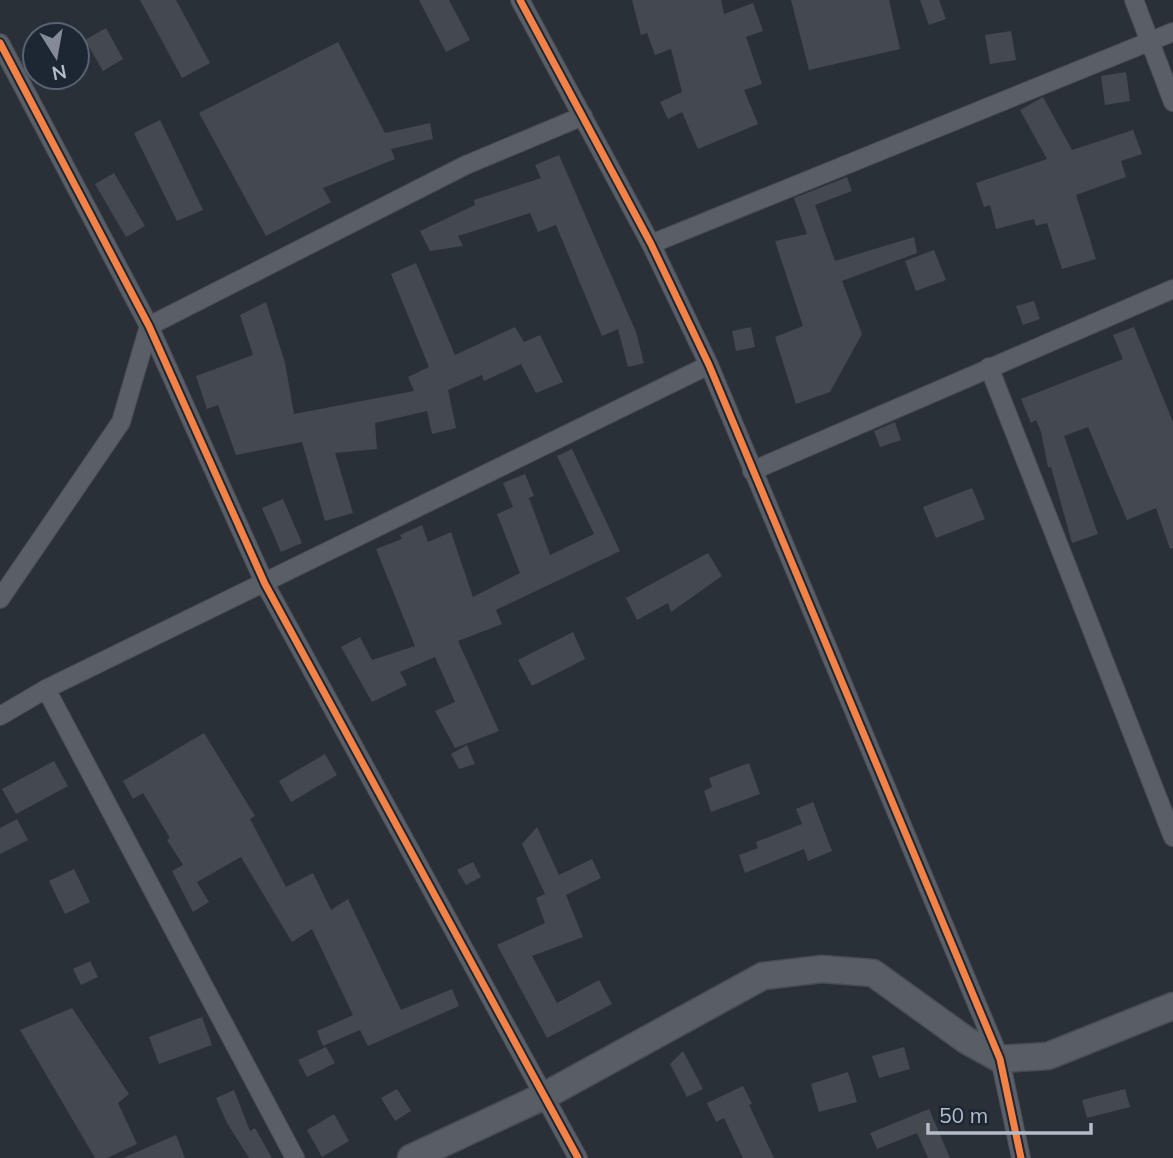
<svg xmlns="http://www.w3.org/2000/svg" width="1173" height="1158" font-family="Mulish,sans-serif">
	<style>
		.building { fill: #444950 }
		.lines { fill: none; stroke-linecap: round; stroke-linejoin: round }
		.street-casing { stroke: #484c53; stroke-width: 20 }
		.secondary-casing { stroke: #484c53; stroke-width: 29 }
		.street { stroke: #5a5e66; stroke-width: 18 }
		.secondary { stroke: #595d64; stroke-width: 26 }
		.cycleway-casing { stroke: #1d2633; stroke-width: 11 }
		.cycleway { stroke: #f48246; stroke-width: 7 }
	</style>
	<rect width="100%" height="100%" fill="#2a3038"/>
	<g class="building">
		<path d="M140,0H176L210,63L182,78Z"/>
		<path d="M419,0H449L470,40L446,52Z"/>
		<path d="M632,0H721L724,14L753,3L763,31L746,37L762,84L744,90L758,124L698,149L682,112L668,119L660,102L682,92L671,49L655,55L647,33L641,35Z"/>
		<path d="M791,0H889L900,49L809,70Z"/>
		<path d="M920,0H939L946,19L929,25Z"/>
		<path d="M106,28L123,59L103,71L85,40Z"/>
		<path d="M1011,31L1016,60L990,64L985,35Z"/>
		<path d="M338,42L385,133L430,123L433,139L391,149L395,159L323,188L331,202L266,236L199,113Z"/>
		<path d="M1126,72L1130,101L1105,105L1101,76Z"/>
		<path d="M1043,97L1072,150L1133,130L1142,154L1121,161L1126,177L1076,195L1096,259L1062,269L1047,223L1036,226L1034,219L996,229L990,205L984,207L976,183L1047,159L1020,110Z"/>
		<path d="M160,120L203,210L177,221L134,133Z"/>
		<path d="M559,155L636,332L644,363L628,367L618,329L602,336L556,225L538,232L530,213L458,236L463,246L430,251L420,231L475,205L474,200L541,178L535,165Z"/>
		<path d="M114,173L145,226L126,237L95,184Z"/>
		<path d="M847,177L852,191L815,205L835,261L914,237L917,253L842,281L862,334L830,392L796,404L775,337L803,326L775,241L807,234L794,198Z"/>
		<path d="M934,250L946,280L916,291L905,261Z"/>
		<path d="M416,263L455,355L515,327L524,342L540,335L563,382L536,393L521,364L484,381L482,375L448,390L456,428L432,434L427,411L375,423L377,449L335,453L353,513L325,521L302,442L236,455L218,405L207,409L196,376L253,355L240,315L266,302L285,363L294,414L414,391L408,377L429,367L391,274Z"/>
		<path d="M1034,301L1040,319L1023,325L1016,306Z"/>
		<path d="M751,327L755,347L736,351L732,331Z"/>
		<path d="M1134,327L1173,422V548L1170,549L1156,508L1127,520L1088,427L1064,436L1098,534L1072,543L1051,467H1048L1041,432L1036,420L1031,423L1021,399L1123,359L1113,335Z"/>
		<path d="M895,422L901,440L880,447L874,431Z"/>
		<path d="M572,449L620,551L496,610L502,624L458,641L499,731L455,748L435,711L455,702L435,657L400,672L407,685L372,702L341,647L360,637L372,660L415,646L376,549L402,539L400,535L422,525L428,542L451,532L473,597L520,573L497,514L513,507L503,483L525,474L534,496L529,498L550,555L594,534L557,456Z"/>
		<path d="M972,488L985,519L936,538L923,507Z"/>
		<path d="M283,499L302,543L281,552L262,508Z"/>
		<path d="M708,553L722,576L671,612L668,603L637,620L626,598Z"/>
		<path d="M573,632L585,659L532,686L518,660Z"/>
		<path d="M204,733L255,816L250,819L286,887L313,873L331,910L348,899L401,1010L452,989L459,1006L368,1046L360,1030L323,1046L317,1031L353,1015L312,929L292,942L241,857L197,882L209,902L193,912L172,871L183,865L167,840L170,838L143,793L133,799L123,781Z"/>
		<path d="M467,745L475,764L459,769L451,754Z"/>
		<path d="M325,754L337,775L291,802L279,781Z"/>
		<path d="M54,761L68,786L16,814L2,789Z"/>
		<path d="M749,763L760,794L711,812L704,791L712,787L709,778Z"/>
		<path d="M813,802L832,851L808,861L804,849L745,873L739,855L758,848L756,842L802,824L796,809Z"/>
		<path d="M17,819L28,840L0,854V828Z"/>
		<path d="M537,827L559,875L592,859L601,878L566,895L583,937L532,956L557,1003L599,980L612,1004L547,1038L497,945L545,923L536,898L545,894L522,844Z"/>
		<path d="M473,862L481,877L466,885L457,870Z"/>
		<path d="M74,869L90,902L65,914L49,881Z"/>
		<path d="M90,961L98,977L81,985L73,969Z"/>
		<path d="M72,1008L129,1094L118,1103L137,1144L107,1158H95L20,1030Z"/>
		<path d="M202,1017L212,1045L159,1064L149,1037Z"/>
		<path d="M326,1047L335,1063L307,1077L298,1060Z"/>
		<path d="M904,1047L910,1069L879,1078L872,1056Z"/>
		<path d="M683,1051L703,1089L687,1097L670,1064Z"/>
		<path d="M848,1072L857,1102L819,1112L811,1084Z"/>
		<path d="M743,1086L752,1104L749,1105L774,1158H743L724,1118L716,1122L707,1103Z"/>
		<path d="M397,1089L411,1111L395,1121L381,1098Z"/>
		<path d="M1125,1089L1130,1107L1087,1118L1082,1100Z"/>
		<path d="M234,1090L250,1131L255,1128L272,1158H249L227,1123L216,1098Z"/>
		<path d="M929,1109L950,1158H928L917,1133L877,1149L870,1133Z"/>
		<path d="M334,1114L349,1141L322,1157L307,1130Z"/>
		<path d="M176,1135L185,1158H123Z"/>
	</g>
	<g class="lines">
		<defs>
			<g id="street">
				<path d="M520,0L651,244L709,365L1000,1059L1021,1158"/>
				<path d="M1134,0L1173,102"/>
				<path d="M0,43L149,326L265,584L578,1158"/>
				<path d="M651,244L1173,32"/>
				<path d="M989,367L1173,837"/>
				<path d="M752,471L1173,289"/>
				<path d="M0,599L121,422L149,326L466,165L583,116"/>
				<path d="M46,689L295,1158"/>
				<path d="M0,716L46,689L709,365"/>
			</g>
			<path id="secondary" d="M411,1158L546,1095L763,976L822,969L873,973L966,1040L1000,1059L1048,1056L1173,1006"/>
		</defs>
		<use href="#street" class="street-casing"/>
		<use href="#secondary" class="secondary-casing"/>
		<use href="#street" class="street"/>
		<use href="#secondary" class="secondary"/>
		<defs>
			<g id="cycleway">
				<path d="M520,0L651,244L709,365L1000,1059L1021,1158"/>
				<path d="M0,43L149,326L265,584L578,1158"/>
			</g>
		</defs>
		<use href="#cycleway" class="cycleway-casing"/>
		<use href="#cycleway" class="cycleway"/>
	</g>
	<g transform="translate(56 56) rotate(169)"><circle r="33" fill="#1d2633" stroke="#59626f" stroke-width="2"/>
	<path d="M0-5L12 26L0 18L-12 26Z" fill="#848b96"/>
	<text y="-10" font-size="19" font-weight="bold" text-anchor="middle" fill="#b4bcc9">N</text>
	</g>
	<path d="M928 1123v10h163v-10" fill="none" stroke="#b4bcc9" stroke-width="3.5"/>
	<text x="939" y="1123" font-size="21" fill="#b4bcc9" stroke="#1d2633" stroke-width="5" paint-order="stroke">50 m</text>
</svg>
